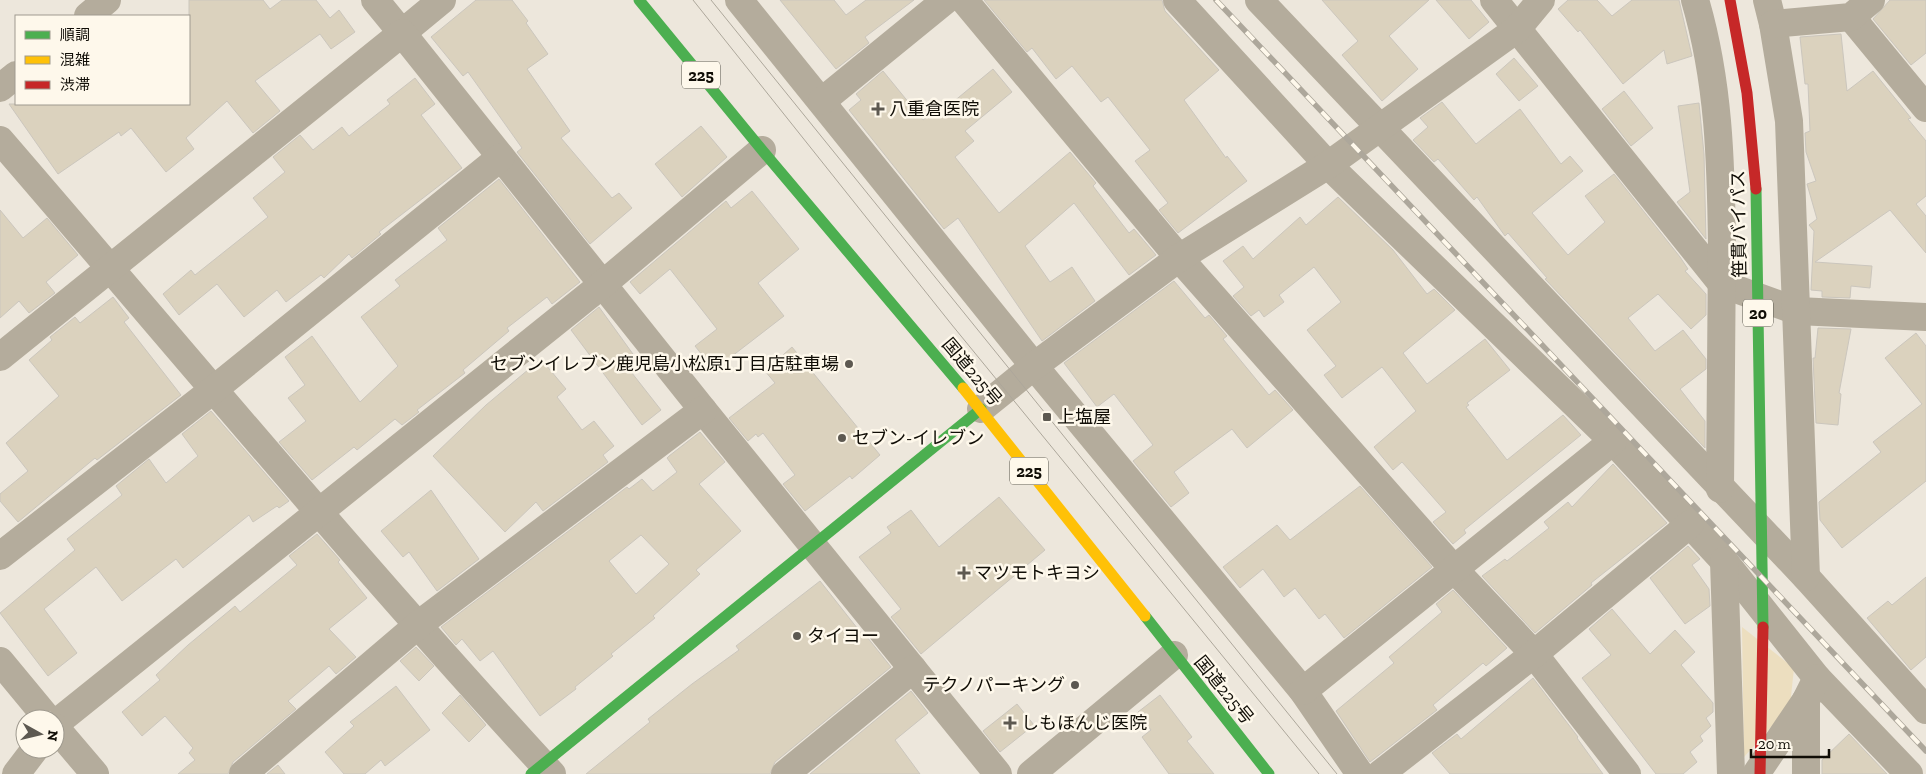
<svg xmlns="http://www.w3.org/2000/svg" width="1926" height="774" font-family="'Zilla Slab','Noto Sans JP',serif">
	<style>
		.green { fill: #ecdebf }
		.building { fill: #dbd2be; stroke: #cbc6bd; fill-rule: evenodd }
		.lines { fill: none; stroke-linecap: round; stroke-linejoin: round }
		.street { stroke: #b4ac9c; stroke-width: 28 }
		.fast { stroke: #4caf50; stroke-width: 11 }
		.slow { stroke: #ffc107; stroke-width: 11 }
		.jam { stroke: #c62828; stroke-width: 11 }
		.tram { stroke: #ada79b; stroke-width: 1 }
		.rail-casing { stroke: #ada79b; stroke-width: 5.5 }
		.rail { stroke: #fef8eb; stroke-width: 4; stroke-dasharray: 11; stroke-linecap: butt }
		.poi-dot { fill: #5d5951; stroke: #fef8eb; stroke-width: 2 }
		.labels { text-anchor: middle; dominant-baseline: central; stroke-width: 5; stroke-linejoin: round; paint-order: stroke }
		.shield { fill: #fef8eb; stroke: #57544b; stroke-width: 1 }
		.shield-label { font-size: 16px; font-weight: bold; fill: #100d06 }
		.poi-label { font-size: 18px; fill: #100d06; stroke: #fef8eb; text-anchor: start }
		.street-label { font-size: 18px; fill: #100d06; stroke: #fef8eb }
	</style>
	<rect width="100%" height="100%" fill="#ede7dc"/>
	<path class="green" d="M1742,627L1794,668L1790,706L1744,757Z"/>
	<g class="building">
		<path d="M189,0H263L270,9L282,0H316L330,18L339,10L355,32L331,49L320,34L255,81L280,111L253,133L227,101L186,138L194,149L166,172L131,128L121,136L119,132L58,174L9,104H189Z"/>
		<path d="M476,0H512L528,21L526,23L548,54L527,69L570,131L561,138L612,198L619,193L632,208L590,244L517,152L522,148L468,72L463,76L431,37Z"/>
		<path d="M780,0H834L846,15L866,0H914L865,37L869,43L836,69Z"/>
		<path d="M984,0H1162L1165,11L1219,70L1184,100L1226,158L1227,156L1247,181L1178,233L1159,210L1168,203L1135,161L1150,150L1108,97L1101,102L1072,66L1056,79L1032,48L1027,52Z"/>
		<path d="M1322,0H1429L1389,36L1418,69L1382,101L1342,55L1358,41Z"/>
		<path d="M1436,0H1471L1489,22L1469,39Z"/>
		<path d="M1568,0H1597L1612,16L1632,0H1679L1692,56L1667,64L1664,50L1623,84L1580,30L1578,32L1558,9Z"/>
		<path d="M1890,0H1926V53L1911,65L1873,19Z"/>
		<path d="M1841,34L1847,91L1873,71L1911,118L1908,119L1926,141V196L1916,204L1926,216V253L1890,210L1815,262L1872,266L1870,288L1851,286L1850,298L1822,297V291L1811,290L1814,231L1809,225L1817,219L1807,184L1816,181L1806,152L1805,133L1810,131L1808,84H1805L1800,37Z"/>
		<path d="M1514,58L1538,86L1519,101L1496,74Z"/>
		<path d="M993,69L1012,92L965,131L974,141L955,157L999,213L1070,152L1096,183L1093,186L1129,233L1134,229L1156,255L1129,275L1074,203L1025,246L1050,282L1072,267L1095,301L1042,341L958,218L944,229L849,110L861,100L856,94L883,71L923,120L944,104L947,107Z"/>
		<path d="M415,78L435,104L421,115L462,168L379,232L381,234L352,258L349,254L324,278L321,275L286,302L277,290L244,317L217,284L179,315L163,294L191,270L195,275L268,217L253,198L285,172L273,157L300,135L313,150L342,127L349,136L390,104L387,100Z"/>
		<path d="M1624,91L1653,128L1631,146L1602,109Z"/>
		<path d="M1442,102L1476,144L1520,109L1561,164L1570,156L1583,171L1532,213L1568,255L1605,222L1585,196L1614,174L1680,257L1688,269L1685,271L1706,294V315L1691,329L1658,294L1628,318L1655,351L1683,330L1706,359V369L1680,389L1705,421V448L1545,279L1547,278L1508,233L1505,236L1477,197L1474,200L1438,159L1434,162L1413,140L1428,127L1420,118Z"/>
		<path d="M1699,103L1704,154L1706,239L1677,202L1690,192L1678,106Z"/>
		<path d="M701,126L727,157L682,197L655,164Z"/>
		<path d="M499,179L580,282L552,304L547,297L507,328L509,331L463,370L465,373L417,410L419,412L402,425L395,419L357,450L354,447L312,480L279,442L306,421L288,398L305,385L285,357L312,336L360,402L398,366L361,317L400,286L395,280L447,240L438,228Z"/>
		<path d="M752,191L799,249L758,283L784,316L714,370L695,346L717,329L670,269L640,294L630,282L726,201L731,208Z"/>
		<path d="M1338,197L1393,250L1427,294L1434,289L1455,310L1403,353L1427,384L1485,339L1510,370L1467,403L1469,405L1466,407L1507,460L1563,415L1581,435L1464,530L1466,533L1453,544L1433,522L1446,512L1402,462L1393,470L1374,447L1416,411L1382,367L1342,398L1324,375L1336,366L1307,330L1341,302L1314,267L1279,295L1284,302L1264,317L1259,310L1251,316L1233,296L1244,287L1223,261L1243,246L1253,259L1300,217L1306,225Z"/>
		<path d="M0,210L23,238L47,218L78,255L46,282L55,293L29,313L19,301L0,318Z"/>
		<path d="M1174,281L1205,318L1209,315L1227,336L1223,339L1269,395L1275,390L1293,410L1247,448L1232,429L1174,472L1189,493L1171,507L1133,461L1153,445L1114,394L1097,407L1064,363Z"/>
		<path d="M113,297L129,318L124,322L181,395L97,460L95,458L18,522L0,501V494L28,471L6,443L59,396L29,360L52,340L50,337L75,317L80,323Z"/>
		<path d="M599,307L638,361L628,368L661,410L642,425L571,330Z"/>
		<path d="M1818,328L1851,329L1839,393L1841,394L1838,425L1816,423L1813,358H1815Z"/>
		<path d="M1916,333L1926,346V481L1842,548L1820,520L1819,502L1881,452L1873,442L1922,404L1885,358Z"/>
		<path d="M792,347L880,455L852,479L850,476L805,511L783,484L795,475L763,433L758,437L756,434L748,441L729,418L775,383L765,371Z"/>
		<path d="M541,359L566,389L557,397L582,430L594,421L614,446L603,455L608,462L543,511L536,502L505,532L433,456L486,405Z"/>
		<path d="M211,411L289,501L279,508L277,506L253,522L249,515L183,568L176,559L122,601L96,567L44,609L77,653L48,676L0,613L75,550L67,539L122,495L116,486L149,459L166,483L198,456L182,434Z"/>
		<path d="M700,432L725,462L699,484L741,531L696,570L700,574L653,616L655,618L611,654L613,656L575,687L576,689L540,716L493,651L480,661L462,639L456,645L441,627L627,487L629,489L642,479L653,491L677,472L667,458L669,456ZM641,535L669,564L636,594L609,561Z"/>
		<path d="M1613,464L1667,523L1591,583L1592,585L1535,633L1482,576L1505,559L1507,561L1549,528L1544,522L1568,502L1572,507Z"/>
		<path d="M1360,486L1432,567L1344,638L1325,614L1319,619L1295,588L1284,597L1263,569L1240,588L1223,567L1277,525L1290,540Z"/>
		<path d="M431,490L479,559L437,591L409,552L403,557L381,531Z"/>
		<path d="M999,497L1045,550L921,654L891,617L901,609L859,557L891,533L887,527L911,510L939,547Z"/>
		<path d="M317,534L340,560L338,562L367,598L329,629L356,657L336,674L329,666L288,701L296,709L233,762L228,774H178L195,760L189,753L193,748L165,716L142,736L122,712L160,680L156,675L188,645L235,606L240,612L297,565L289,556Z"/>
		<path d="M1688,546L1700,559L1692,565L1709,589L1710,606L1685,624L1650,578Z"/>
		<path d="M1926,577V657L1911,670L1867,618L1888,601L1892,605Z"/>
		<path d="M820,581L865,638L867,637L891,667L775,762L770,774H586L650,722L648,719L692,684L739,650L736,646Z"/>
		<path d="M1453,590L1507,648L1486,666L1483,663L1433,705L1437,710L1370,762L1336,711L1394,663L1389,657L1442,612L1436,604Z"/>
		<path d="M1612,609L1650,654L1675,630L1695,652L1681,665L1713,703V712L1706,718L1711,726L1700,736L1703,741L1690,752L1697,762L1683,774H1656L1582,678L1611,655L1589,629Z"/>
		<path d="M416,647L434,666L419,681L400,661Z"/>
		<path d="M1533,678L1578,737L1577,738L1603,774H1450L1432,753L1457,734L1461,739Z"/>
		<path d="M396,686L430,730L385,766L381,760L365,774H344L325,752L354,726L350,722Z"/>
		<path d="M911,691L928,713L895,740L920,774H810Z"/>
		<path d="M460,695L486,725L469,742L442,713Z"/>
		<path d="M1160,695L1192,737L1187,741L1214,774H1169L1142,737L1151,730L1138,712Z"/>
		<path d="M1017,704L1034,725L1000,752L983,731Z"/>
		<path d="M1849,734L1887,774H1822V760Z"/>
		<path d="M278,765L285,774H267Z"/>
	</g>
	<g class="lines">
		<g class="street">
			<path d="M375,0L402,33L442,0"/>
			<path d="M739,0L1034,366L1303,691L1360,774"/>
			<path d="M964,0L1179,258L1453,568L1534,654L1627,774"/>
			<path d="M1177,0L1328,165L1613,441L1724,561L1817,678L1909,774"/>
			<path d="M1259,0L1806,577L1926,710"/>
			<path d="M1494,0L1722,284L1797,311L1926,317"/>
			<path d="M1695,0C1719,81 1721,163 1722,247C1722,328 1721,409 1720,489"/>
			<path d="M1767,0L1773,24L1789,121L1806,577"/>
			<path d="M88,16L107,0"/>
			<path d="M1851,17L1926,108"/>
			<path d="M1773,24L1851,17L1871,0"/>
			<path d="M0,88L16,75"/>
			<path d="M822,101L946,0"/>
			<path d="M0,140C183,352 362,568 552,774"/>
			<path d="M0,357L402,33L703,410L998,774"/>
			<path d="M981,409L1034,366L1179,258L1328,165L1517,29L1541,0"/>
			<path d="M0,556L213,390L501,157"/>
			<path d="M1724,561L1731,774"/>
			<path d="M0,661L48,719"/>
			<path d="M1303,691L1613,441"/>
			<path d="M55,724L603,284L762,150"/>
			<path d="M55,727L95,774"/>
			<path d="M16,774L35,749"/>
			<path d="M243,774L418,625L703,410"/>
			<path d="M785,774L913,669"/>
			<path d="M1031,774L1174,655"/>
			<path d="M1380,774L1534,654L1690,524"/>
			<path d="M1756,774L1806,700"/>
			<path d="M1806,774V700L1817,678"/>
		</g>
		<g class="fast">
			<path d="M639,0L762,150L963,388"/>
			<path d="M1756,189L1763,627"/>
			<path d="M1145,616L1269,774"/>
			<path d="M531,774L981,409"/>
		</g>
		<path class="slow" d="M963,388L1145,616"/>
		<g class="jam">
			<path d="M1730,0L1747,93L1756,189"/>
			<path d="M1760,774L1763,627"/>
		</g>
		<g class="tram">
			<path d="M693,0L952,325L1319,774"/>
			<path d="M711,0L1337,774"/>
		</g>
		<defs>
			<path id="rail" d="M1216,0L1926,751"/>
		</defs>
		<use href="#rail" class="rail-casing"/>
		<use href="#rail" class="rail"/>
	</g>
	<g class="poi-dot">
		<path d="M875.5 101.5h5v5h5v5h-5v5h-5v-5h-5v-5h5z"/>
		<circle cx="849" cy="364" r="5"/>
		<rect x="1042" y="412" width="10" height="10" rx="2.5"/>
		<circle cx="842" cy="438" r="5"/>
		<path d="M961.5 565.5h5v5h5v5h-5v5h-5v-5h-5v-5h5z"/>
		<circle cx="797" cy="636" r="5"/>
		<circle cx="1075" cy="685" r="5"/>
		<path d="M1007.5 715.5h5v5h5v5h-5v5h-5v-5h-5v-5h5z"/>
	</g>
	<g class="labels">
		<g class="shield">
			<rect x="682" y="61.5" width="38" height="27" rx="4"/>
			<rect x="1743" y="299.5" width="30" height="27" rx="4"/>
			<rect x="1010" y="457.5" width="38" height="27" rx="4"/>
		</g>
		<g class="shield-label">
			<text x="701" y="75">225</text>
			<text x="1758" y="313">20</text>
			<text x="1029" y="471">225</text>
		</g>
		<g class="poi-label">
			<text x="889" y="109">八重倉医院</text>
			<text x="839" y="364" text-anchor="end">セブンイレブン鹿児島小松原1丁目店駐車場</text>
			<text x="1057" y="417">上塩屋</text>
			<text x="852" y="438">セブン-イレブン</text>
			<text x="974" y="573">マツモトキヨシ</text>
			<text x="807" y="636">タイヨー</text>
			<text x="1065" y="685" text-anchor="end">テクノパーキング</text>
			<text x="1021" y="723">しもほんじ医院</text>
		</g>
		<g class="street-label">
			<text transform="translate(1739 224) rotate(-91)">笹貫バイパス</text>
			<text transform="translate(972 372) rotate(50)">国道225号</text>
			<text transform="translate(1224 690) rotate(51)">国道225号</text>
		</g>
	</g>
	<rect x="15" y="15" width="175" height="90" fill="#fef8eb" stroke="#9f9a8f"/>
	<rect x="25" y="31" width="25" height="8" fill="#4caf50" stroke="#9f9a8f"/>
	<text x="60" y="40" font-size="15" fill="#100d06">順調</text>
	<rect x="25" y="56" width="25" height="8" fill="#ffc107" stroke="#9f9a8f"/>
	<text x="60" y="65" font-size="15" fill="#100d06">混雑</text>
	<rect x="25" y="81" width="25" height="8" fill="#c62828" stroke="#9f9a8f"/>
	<text x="60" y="90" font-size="15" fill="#100d06">渋滞</text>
	<g transform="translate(40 734) rotate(98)"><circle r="24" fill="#fef8eb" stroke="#9f9a8f"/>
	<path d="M0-4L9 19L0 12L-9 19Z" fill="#5d5951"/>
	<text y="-8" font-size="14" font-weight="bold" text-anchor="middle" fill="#100d06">N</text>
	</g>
	<path d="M1751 749v8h78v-8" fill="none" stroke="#100d06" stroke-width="2.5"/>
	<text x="1758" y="749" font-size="15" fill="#100d06" stroke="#fef8eb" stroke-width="4" paint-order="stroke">20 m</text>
</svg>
